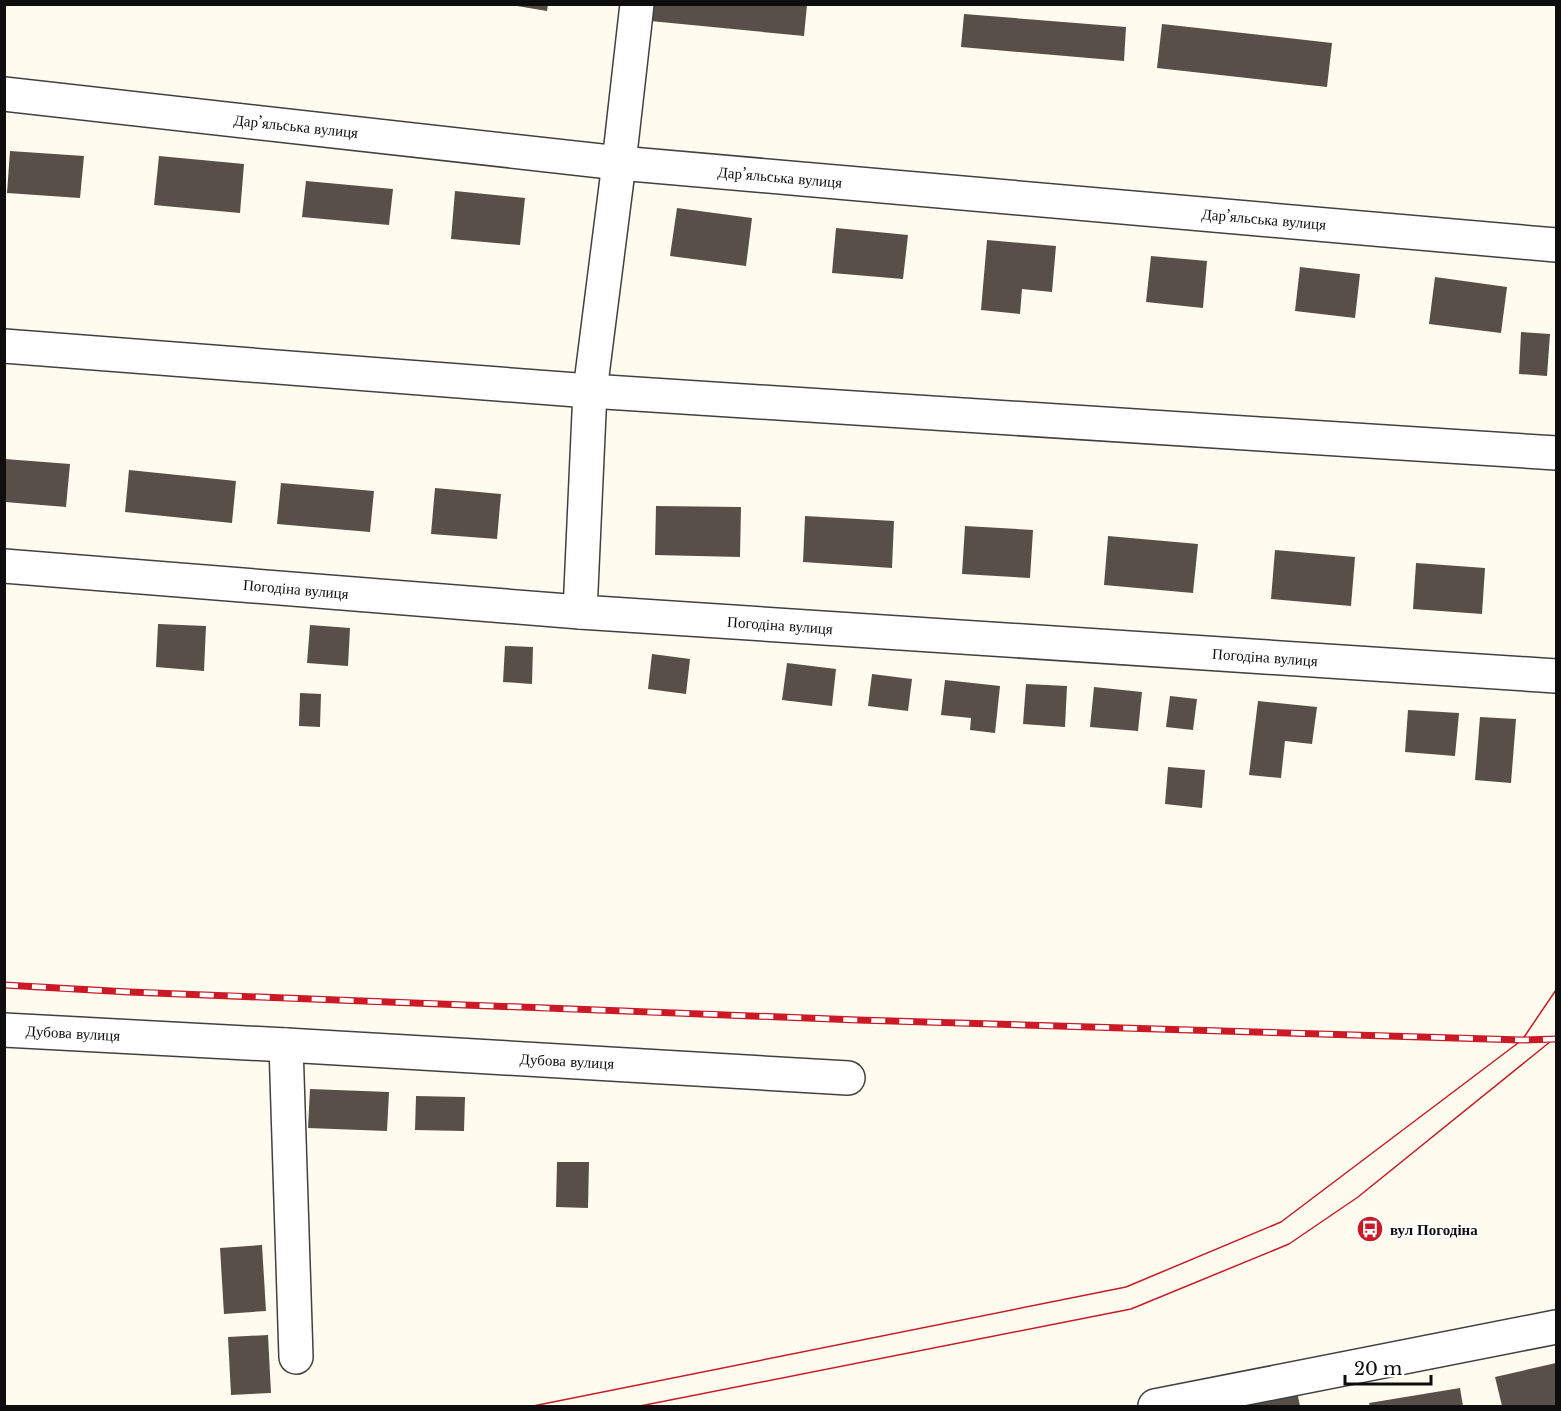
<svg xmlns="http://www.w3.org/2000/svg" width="1561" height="1411" font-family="'Libre Baskerville',serif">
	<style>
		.building { fill: #584f49 }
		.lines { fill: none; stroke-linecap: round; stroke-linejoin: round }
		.minor-casing { stroke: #414141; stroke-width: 36 }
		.minor { stroke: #fff; stroke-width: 33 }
		.tram { stroke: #cb1925; stroke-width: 1.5 }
		.rail-casing { stroke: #cb1925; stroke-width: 7 }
		.rail { stroke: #fff; stroke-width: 4.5; stroke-dasharray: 14; stroke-linecap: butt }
		.labels { text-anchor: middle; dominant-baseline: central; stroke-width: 6; stroke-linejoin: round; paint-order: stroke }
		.street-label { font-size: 15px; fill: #0e0e0e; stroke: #fff }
		.poi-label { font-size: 15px; font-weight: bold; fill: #0e0e0e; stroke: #fff; text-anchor: start }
	</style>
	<rect width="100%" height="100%" fill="#fffcef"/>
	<g class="building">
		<path d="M505,4H548L547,11Z"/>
		<path d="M641,5H807L804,36L640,20Z"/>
		<path d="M964,14L1126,27L1124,61L961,47Z"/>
		<path d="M1162,24L1332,43L1327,87L1157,68Z"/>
		<path d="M10,151L84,156L80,198L7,193Z"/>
		<path d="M159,156L244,164L240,213L154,205Z"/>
		<path d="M306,181L393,189L389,225L302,217Z"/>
		<path d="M455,191L525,198L520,245L451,239Z"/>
		<path d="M677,208L752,218L746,266L670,256Z"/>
		<path d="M836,228L908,235L903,279L832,273Z"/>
		<path d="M987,240L1056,246L1052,292L1022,289L1020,314L981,310Z"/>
		<path d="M1151,256L1207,261L1203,308L1146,302Z"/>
		<path d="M1300,267L1360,274L1355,318L1295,311Z"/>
		<path d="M1435,277L1507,287L1501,333L1429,324Z"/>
		<path d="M1521,332L1550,334L1547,376L1519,374Z"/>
		<path d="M5,459L70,464L66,507L5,502Z"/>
		<path d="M129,470L236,481L232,523L125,512Z"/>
		<path d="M281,483L374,491L370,532L277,524Z"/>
		<path d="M435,488L501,494L497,539L431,534Z"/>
		<path d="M656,506L741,507L740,557L655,555Z"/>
		<path d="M805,516L894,521L892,568L803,562Z"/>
		<path d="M965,526L1033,530L1030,578L962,574Z"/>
		<path d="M1108,536L1198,544L1193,593L1104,585Z"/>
		<path d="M1275,550L1355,557L1351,606L1271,599Z"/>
		<path d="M1416,563L1485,568L1482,614L1413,609Z"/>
		<path d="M158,624L206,626L204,671L156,667Z"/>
		<path d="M310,625L350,628L348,666L307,663Z"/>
		<path d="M505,646L533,647L532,684L503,682Z"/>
		<path d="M652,654L690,659L686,694L648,689Z"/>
		<path d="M787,663L836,669L832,706L782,700Z"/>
		<path d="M872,674L912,679L908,711L868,706Z"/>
		<path d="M945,680L1000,686L995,733L970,730L971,718L941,715Z"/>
		<path d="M1026,684L1067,686L1065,727L1023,724Z"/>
		<path d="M1094,687L1142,692L1138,731L1090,727Z"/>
		<path d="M300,693L321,694L320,727L299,726Z"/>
		<path d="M1170,696L1197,699L1193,730L1166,727Z"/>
		<path d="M1258,701L1317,707L1312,744L1285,741L1281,778L1249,775Z"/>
		<path d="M1408,710L1459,713L1455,756L1405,752Z"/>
		<path d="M1480,717L1516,719L1511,783L1475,780Z"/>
		<path d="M1168,767L1205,770L1202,808L1165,804Z"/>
		<path d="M310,1089L389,1092L387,1131L308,1128Z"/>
		<path d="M416,1096L465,1097L464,1131L415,1130Z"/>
		<path d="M557,1162H589L588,1208L556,1207Z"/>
		<path d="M262,1245L266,1311L224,1314L220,1248Z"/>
		<path d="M268,1335L271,1393L231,1395L228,1337Z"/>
		<path d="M1556,1363V1406H1502L1495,1377Z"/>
		<path d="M1296,1387L1300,1406H1217Z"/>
		<path d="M1460,1388L1463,1406H1370L1369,1403Z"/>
	</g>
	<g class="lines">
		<defs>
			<g id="minor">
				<path d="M4,94L619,163L1556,245"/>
				<path d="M4,346L590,391L1556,453"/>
				<path d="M4,566L580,612L1556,676"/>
				<path d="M580,612L590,391L619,163L637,4"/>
				<path d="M4,1030L286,1045L848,1078"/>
				<path d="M286,1045L296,1357"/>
				<path d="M1155,1406L1556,1327"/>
			</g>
		</defs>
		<use href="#minor" class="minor-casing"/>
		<use href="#minor" class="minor"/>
		<g class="tram">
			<path d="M533,1406L1126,1287L1281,1222L1522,1040L1556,990"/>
			<path d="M640,1406L1131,1309L1289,1244L1358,1197L1556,1037"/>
		</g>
		<defs>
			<path id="rail" d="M4,985L129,992L858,1020L1522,1040L1556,1039"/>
		</defs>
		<use href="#rail" class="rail-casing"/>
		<use href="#rail" class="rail"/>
	</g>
	<defs>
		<symbol id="bus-disc" viewBox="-11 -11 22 22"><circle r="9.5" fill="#cb1925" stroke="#fff"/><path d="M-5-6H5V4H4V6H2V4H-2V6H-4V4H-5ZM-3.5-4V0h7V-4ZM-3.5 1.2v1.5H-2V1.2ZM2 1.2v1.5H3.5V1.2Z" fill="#fff"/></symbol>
	</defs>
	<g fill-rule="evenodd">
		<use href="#bus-disc" x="1355" y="1214" width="30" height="30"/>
	</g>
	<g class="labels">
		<g class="street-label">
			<text transform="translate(296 126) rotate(6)">Дар’яльська вулиця</text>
			<text transform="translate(780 177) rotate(5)">Дар’яльська вулиця</text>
			<text transform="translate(1264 219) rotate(5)">Дар’яльська вулиця</text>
			<text transform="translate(296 589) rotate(5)">Погодіна вулиця</text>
			<text transform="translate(780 625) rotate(4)">Погодіна вулиця</text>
			<text transform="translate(1265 657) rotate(4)">Погодіна вулиця</text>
			<text transform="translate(73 1033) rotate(3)">Дубова вулиця</text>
			<text transform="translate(567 1061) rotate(3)">Дубова вулиця</text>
		</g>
		<g class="poi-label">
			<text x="1390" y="1229">вул Погодіна</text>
		</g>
	</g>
	<rect width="1561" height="1411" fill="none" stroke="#0e0e0e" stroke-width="12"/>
	<path d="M1345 1375v9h86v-9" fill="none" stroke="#0e0e0e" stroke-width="3"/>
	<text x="1354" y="1375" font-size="18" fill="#0e0e0e" stroke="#ffffff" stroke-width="4.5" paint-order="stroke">20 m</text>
</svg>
